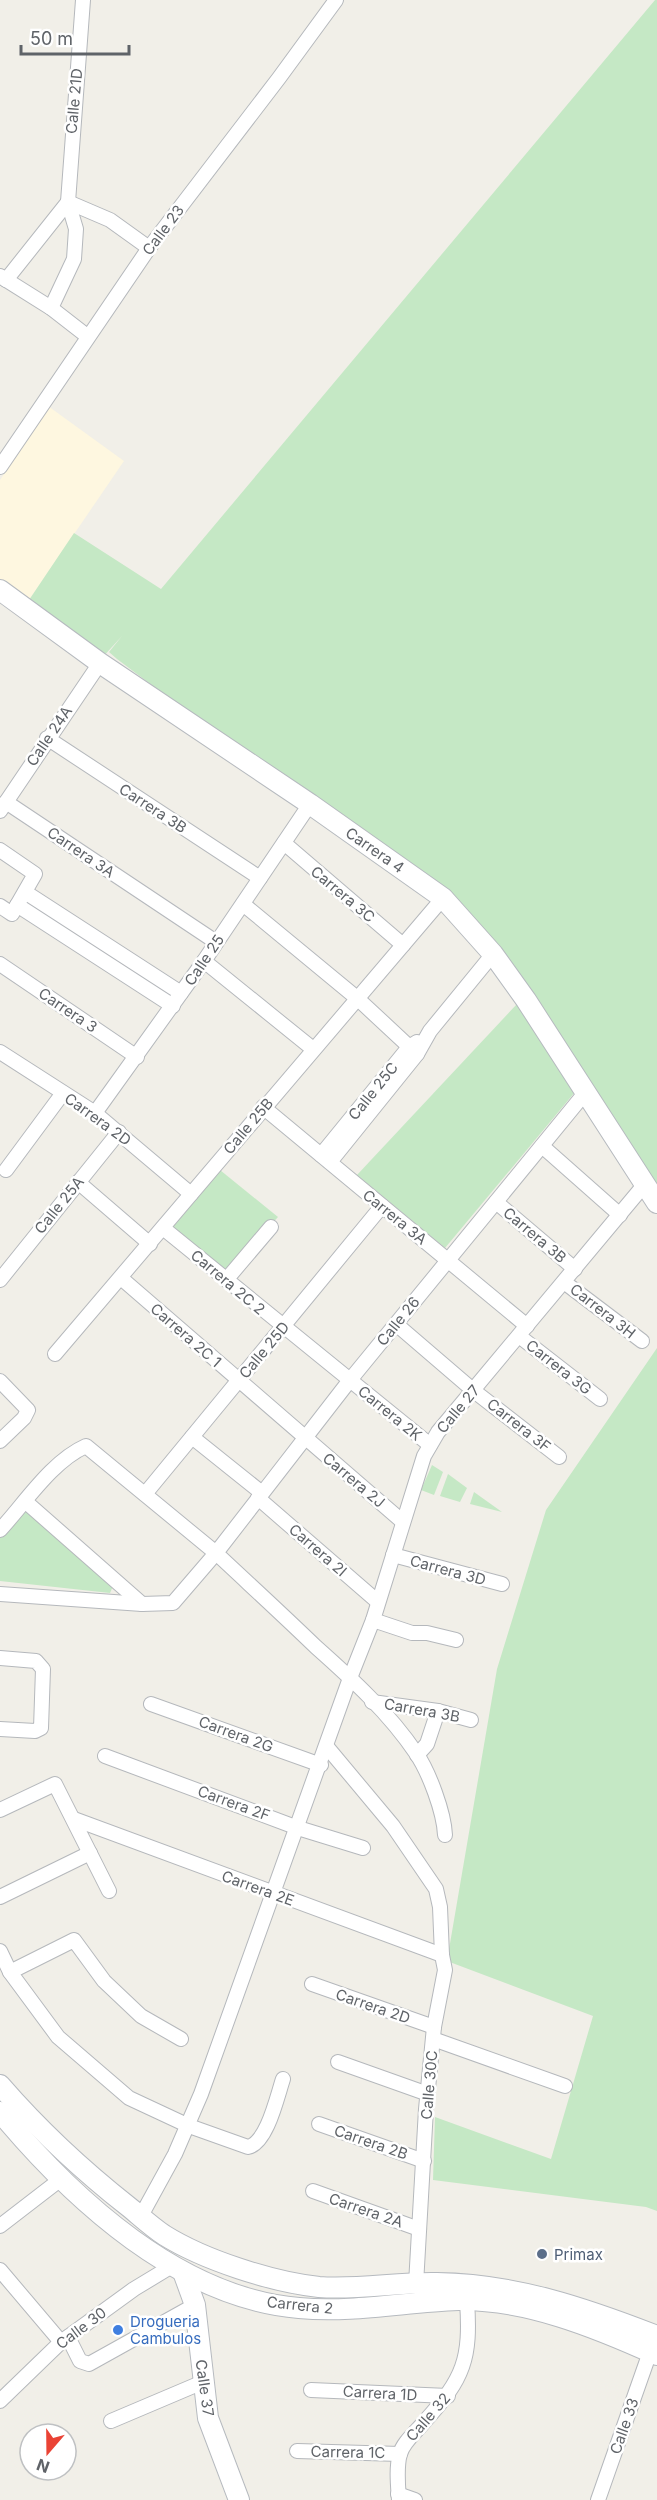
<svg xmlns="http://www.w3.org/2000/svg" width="657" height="2500" font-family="Inter,sans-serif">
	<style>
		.commercial { fill: #fef7e0 }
		.green { fill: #c5e8c5 }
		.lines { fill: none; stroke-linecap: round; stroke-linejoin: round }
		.street-casing { stroke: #b5b8bc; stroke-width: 16 }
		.secondary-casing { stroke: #b6babf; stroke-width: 22 }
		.street { stroke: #fff; stroke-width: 14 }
		.secondary { stroke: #fff; stroke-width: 20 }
		.service-dot { fill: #5c6f8a; stroke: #fff; stroke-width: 2 }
		.shop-dot { fill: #3f7fe0; stroke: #fff; stroke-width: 2 }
		.labels { text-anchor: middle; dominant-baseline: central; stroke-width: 5; stroke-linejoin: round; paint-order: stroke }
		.street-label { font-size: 15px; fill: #5f6368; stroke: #fff }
		.service-label { font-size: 15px; fill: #4e5e75; stroke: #fff; text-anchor: start }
		.shop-label { font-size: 15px; fill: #366cbe; stroke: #fff; text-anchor: start }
	</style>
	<rect width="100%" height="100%" fill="#f1efe8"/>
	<path class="commercial" d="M48,406L124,461L25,606L0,589V480Z"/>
	<g class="green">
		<path d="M655,0H657V1203L443,898L310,804L117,659L109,652L122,636L101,659L25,606L74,533L161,589Z"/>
		<path d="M517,1004L575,1092L445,1248L357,1175Z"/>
		<path d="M220,1170L278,1217L225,1275L170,1228Z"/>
		<path d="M657,1348V2211L646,2207L433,2180L435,2117L551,2159L593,2016L447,1961L497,1669L546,1510Z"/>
		<path d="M432,1465L443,1472L434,1495L421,1490Z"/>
		<path d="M448,1474L467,1488L460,1502L440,1496Z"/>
		<path d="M474,1492L502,1512L470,1504Z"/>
		<path d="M24,1509L113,1586L110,1593L0,1581V1538Z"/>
	</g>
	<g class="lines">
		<defs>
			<g id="street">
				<path d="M68,202L110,220L149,248"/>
				<path d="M0,276L51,308L87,336"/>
				<path d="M6,280L68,202"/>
				<path d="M51,308L74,259L76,229L68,202L83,0"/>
				<path d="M0,467L149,248L279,78L336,0"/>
				<path d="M47,738L260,878"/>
				<path d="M6,802L216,942"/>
				<path d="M0,811L100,663"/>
				<path d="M284,843L403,945"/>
				<path d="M0,850L35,874L12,914L0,906"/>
				<path d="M25,892L181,993"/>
				<path d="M243,904L358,999L417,1054"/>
				<path d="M17,905L173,1006"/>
				<path d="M204,961L313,1049"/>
				<path d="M0,964L137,1057"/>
				<path d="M0,1052L95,1113L191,1194"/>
				<path d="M263,1107L527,1326"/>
				<path d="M95,1113L204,961L310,804"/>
				<path d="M542,1146L620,1215"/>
				<path d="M321,1155L409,1047L417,1042"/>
				<path d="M330,1162L417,1054L430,1031L493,954"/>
				<path d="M6,1170L63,1093"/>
				<path d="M78,1182L150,1244"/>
				<path d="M496,1202L575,1269"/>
				<path d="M163,1228L430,1445"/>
				<path d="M121,1278L403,1522"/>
				<path d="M0,1280L119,1132"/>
				<path d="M226,1280L271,1227"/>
				<path d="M564,1282L642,1341"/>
				<path d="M396,1324L474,1391L559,1457"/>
				<path d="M519,1336L600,1399"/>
				<path d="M55,1354L443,898"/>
				<path d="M0,1381L28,1410L24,1418L0,1441"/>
				<path d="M192,1437L262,1493"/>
				<path d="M145,1494L382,1206"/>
				<path d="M258,1498L378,1602"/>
				<path d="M26,1502L142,1604"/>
				<path d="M0,1530C25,1503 52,1461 86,1446L216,1553L173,1603L142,1604L0,1594"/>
				<path d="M393,1555L502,1584"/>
				<path d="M373,1620L412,1633H427L456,1640"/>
				<path d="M0,1658L36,1661L43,1669L41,1728L35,1731L0,1729"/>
				<path d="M372,1702L438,1711L471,1720"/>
				<path d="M151,1704L321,1765"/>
				<path d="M327,1747L393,1826L436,1889L440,1907L442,1955L445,1970L434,2027L426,2109L416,2284"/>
				<path d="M417,1755L427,1744L438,1711"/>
				<path d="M105,1756L298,1828L363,1848"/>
				<path d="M0,1810L55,1784L109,1891"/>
				<path d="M74,1819L442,1955"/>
				<path d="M445,1835C444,1812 429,1772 416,1753C389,1713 352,1679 316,1647C283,1615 249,1584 216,1553L350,1380L585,1093"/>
				<path d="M0,1897L90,1853"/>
				<path d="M0,1951L10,1972L58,2037L129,2098L189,2126L248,2147C267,2143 277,2097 283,2079"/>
				<path d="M10,1972L74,1940L104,1981L141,2016L181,2039"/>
				<path d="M312,1984L434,2027"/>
				<path d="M433,2039L565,2086"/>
				<path d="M338,2062L428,2094"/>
				<path d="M319,2124L424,2161"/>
				<path d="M313,2191L419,2229"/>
				<path d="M141,2216L175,2154L201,2094L350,1678L373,1620L424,1456L438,1432L645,1184"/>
				<path d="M0,2226L61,2179"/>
				<path d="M0,2270L61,2342"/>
				<path d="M68,2337L80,2361L89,2364L195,2305"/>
				<path d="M311,2390L448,2396"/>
				<path d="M0,2401L61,2342L134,2289L172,2266"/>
				<path d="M111,2421L203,2382"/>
				<path d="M297,2451L400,2454"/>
				<path d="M398,2494L415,2500"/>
				<path d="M399,2500C398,2486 396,2467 400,2454C403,2442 417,2431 425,2421C464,2378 471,2359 467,2301"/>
				<path d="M598,2500L650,2352"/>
			</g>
			<g id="secondary">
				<path d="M0,590L100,663L310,804L443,898L493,954L526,1000L657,1203"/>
				<path d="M0,2085C39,2130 82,2170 129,2207C140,2216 152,2227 164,2235C204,2260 272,2282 319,2287C358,2290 398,2282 437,2283C515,2284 585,2308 657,2336"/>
				<path d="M0,2112C74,2201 180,2298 299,2308C352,2313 405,2302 458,2300C526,2299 595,2327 657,2355"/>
				<path d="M183,2272L195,2305L208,2418L239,2500"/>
			</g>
		</defs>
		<use href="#street" class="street-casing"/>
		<use href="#secondary" class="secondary-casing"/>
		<use href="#street" class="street"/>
		<use href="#secondary" class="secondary"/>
	</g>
	<circle class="service-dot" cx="542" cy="2254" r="6"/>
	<circle class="shop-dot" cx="118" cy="2330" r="6"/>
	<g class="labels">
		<g class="street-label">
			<text transform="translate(74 101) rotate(-85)">Calle 21D</text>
			<text transform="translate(163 230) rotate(-53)">Calle 23</text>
			<text transform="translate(49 736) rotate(-56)">Calle 24A</text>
			<text transform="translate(153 808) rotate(33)">Carrera 3B</text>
			<text transform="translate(375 850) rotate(35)">Carrera 4</text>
			<text transform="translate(81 852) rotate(34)">Carrera 3A</text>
			<text transform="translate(343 894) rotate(40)">Carrera 3C</text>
			<text transform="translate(204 960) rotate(-56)">Calle 25</text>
			<text transform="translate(68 1010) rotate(34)">Carrera 3</text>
			<text transform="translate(373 1091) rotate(-51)">Calle 25C</text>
			<text transform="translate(98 1119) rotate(36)">Carrera 2D</text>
			<text transform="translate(248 1126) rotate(-50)">Calle 25B</text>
			<text transform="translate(59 1205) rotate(-51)">Calle 25A</text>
			<text transform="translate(395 1217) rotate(39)">Carrera 3A</text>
			<text transform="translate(535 1235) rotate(40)">Carrera 3B</text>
			<text transform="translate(228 1282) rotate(40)">Carrera 2C 2</text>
			<text transform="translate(603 1311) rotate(38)">Carrera 3H</text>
			<text transform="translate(398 1321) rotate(-51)">Calle 26</text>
			<text transform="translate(186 1335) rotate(41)">Carrera 2C 1</text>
			<text transform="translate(264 1350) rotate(-50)">Calle 25D</text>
			<text transform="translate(559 1367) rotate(38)">Carrera 3G</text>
			<text transform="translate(458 1409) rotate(-50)">Calle 27</text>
			<text transform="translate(390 1413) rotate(39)">Carrera 2K</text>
			<text transform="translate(519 1425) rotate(38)">Carrera 3F</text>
			<text transform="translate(354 1480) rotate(40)">Carrera 2J</text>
			<text transform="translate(318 1550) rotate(41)">Carrera 2I</text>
			<text transform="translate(448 1570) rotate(15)">Carrera 3D</text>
			<text transform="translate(422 1710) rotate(10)">Carrera 3B</text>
			<text transform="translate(236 1734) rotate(20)">Carrera 2G</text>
			<text transform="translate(234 1803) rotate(20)">Carrera 2F</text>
			<text transform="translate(258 1888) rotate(20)">Carrera 2E</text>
			<text transform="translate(373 2006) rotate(19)">Carrera 2D</text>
			<text transform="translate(429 2085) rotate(-85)">Calle 30C</text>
			<text transform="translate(371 2142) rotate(19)">Carrera 2B</text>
			<text transform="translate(366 2210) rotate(19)">Carrera 2A</text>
			<text transform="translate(300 2305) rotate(6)">Carrera 2</text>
			<text transform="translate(81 2328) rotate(-37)">Calle 30</text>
			<text transform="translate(205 2388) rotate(82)">Calle 37</text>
			<text transform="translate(380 2393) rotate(3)">Carrera 1D</text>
			<text transform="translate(428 2417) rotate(-49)">Calle 32</text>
			<text transform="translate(624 2426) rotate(-71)">Calle 33</text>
			<text transform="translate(348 2452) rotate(1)">Carrera 1C</text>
		</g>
		<g class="service-label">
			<text x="554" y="2254">Primax</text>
		</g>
		<g class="shop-label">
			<text x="130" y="2321">Drogueria<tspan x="130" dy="17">Cambulos</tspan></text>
		</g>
	</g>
	<g transform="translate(48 2452) rotate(200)"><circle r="28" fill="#ffffff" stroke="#bfc1c3" stroke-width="1.5"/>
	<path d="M0-4.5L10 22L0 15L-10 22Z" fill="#ea4335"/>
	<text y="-9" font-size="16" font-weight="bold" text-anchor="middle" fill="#5f6368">N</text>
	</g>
	<path d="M21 45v9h108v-9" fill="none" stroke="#5f6368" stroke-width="3"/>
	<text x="30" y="45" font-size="18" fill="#5f6368" stroke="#ffffff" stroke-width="4.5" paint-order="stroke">50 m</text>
</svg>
